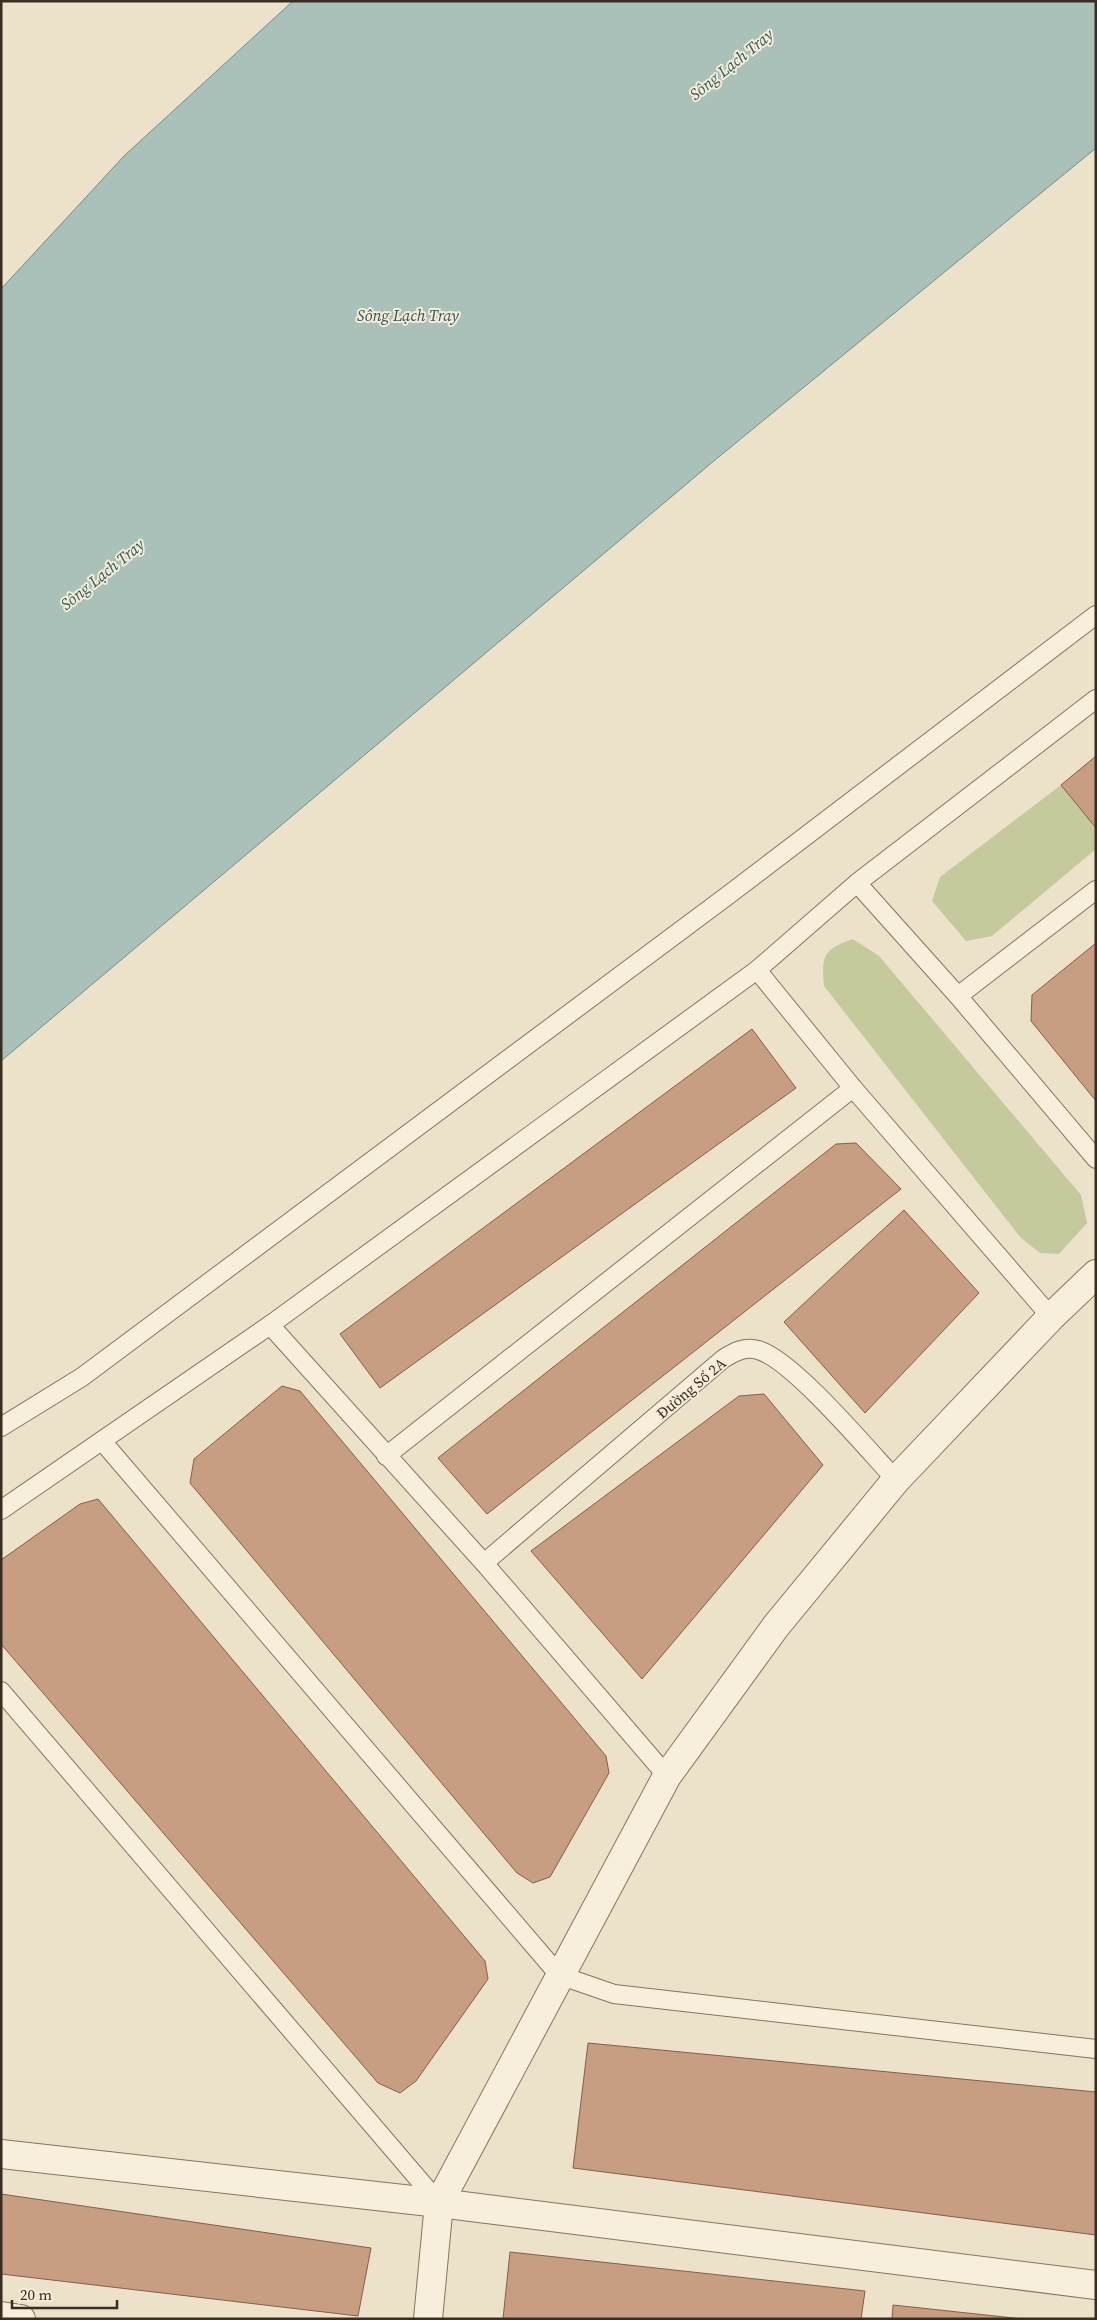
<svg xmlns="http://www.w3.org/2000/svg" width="1097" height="2320" font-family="'Source Serif 4',serif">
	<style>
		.green { fill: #c5ca9d }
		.water { fill: #aac1ba; stroke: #708f87 }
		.building { fill: #c89e82; stroke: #855e46 }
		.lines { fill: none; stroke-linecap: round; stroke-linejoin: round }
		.service-casing { stroke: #87745f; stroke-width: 20 }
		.minor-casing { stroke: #87745f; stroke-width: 30 }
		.service { stroke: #f7efdc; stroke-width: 18 }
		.minor { stroke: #f7efdc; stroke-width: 28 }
		.labels { text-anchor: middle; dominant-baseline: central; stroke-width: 4; stroke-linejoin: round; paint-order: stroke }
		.street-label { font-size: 15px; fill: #392c21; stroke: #f4ecd8 }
		.water-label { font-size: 16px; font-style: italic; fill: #325855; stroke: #f4ecd8 }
	</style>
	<rect width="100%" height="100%" fill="#ece1c9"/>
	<g class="green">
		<path d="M1061,785L1096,828V849L992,936L966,941L932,901L940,877Z"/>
		<path d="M853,939L879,956L1081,1195L1087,1223L1059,1254L1040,1253L1021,1238L824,986C821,955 824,949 853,939Z"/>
	</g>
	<path class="water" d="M293,1H1096V148L715,460L1,1061V289L124,156Z"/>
	<g class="building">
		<path d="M1096,756V828L1061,785Z"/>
		<path d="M1096,943V1101L1031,1021L1032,995Z"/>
		<path d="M752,1029L796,1088L380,1388L340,1334Z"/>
		<path d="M856,1143L901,1189L487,1514L438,1458L836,1144Z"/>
		<path d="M904,1210L979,1293L865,1413L784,1322Z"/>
		<path d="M282,1386L300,1391L606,1756L609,1773L550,1877L533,1883L517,1873L190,1483L194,1459Z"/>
		<path d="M764,1394L823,1465L642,1679L531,1551L739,1396Z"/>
		<path d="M98,1499L485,1961L488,1979L416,2081L400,2093L378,2083L1,1644V1560L80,1504Z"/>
		<path d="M588,2043L1096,2092V2235L573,2168Z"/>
		<path d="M1,2194L371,2248L358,2316L1,2274Z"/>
		<path d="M510,2252L865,2291L861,2319H503Z"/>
		<path d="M893,2305L1023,2319H892Z"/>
	</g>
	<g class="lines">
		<defs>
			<g id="service">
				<path d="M857,883L958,996L1096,1159"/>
				<path d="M757,970L853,1088L1051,1317"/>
				<path d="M958,996L1096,890"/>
				<path d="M270,1325L484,1563L667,1776"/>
				<path d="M1,1427L82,1377L727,896L1096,615"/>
				<path d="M102,1441L559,1975L614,1994L1096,2049"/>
				<path d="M386,1456L853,1088"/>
				<path d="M1,1510L270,1325L757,970L857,883L1096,699"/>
				<path d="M484,1563L723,1359C734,1352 745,1346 758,1350C792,1359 869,1451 896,1480"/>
				<path d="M1,1691L439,2203"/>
			</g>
			<g id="minor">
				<path d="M1,2154L439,2203L1096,2285"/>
				<path d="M1,2316L21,2319"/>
				<path d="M428,2319L439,2203L667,1776L776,1626L896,1480L1051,1317L1096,1274"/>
			</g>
		</defs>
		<use href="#service" class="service-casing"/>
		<use href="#minor" class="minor-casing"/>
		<use href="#service" class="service"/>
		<use href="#minor" class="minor"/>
	</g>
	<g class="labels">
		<g class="street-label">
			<text transform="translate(691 1388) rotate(-40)">Đường Số 2A</text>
		</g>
		<g class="water-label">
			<text transform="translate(731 64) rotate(-39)">Sông Lạch Tray</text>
			<text x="408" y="315">Sông Lạch Tray</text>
			<text transform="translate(102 574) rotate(-39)">Sông Lạch Tray</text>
		</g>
	</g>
	<rect width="1097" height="2320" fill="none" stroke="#392c21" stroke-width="5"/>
	<path d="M12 2300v8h105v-8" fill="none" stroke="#392c21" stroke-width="2.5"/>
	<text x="20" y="2300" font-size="15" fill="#392c21" stroke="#f4ecd8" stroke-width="4" paint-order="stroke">20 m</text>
</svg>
